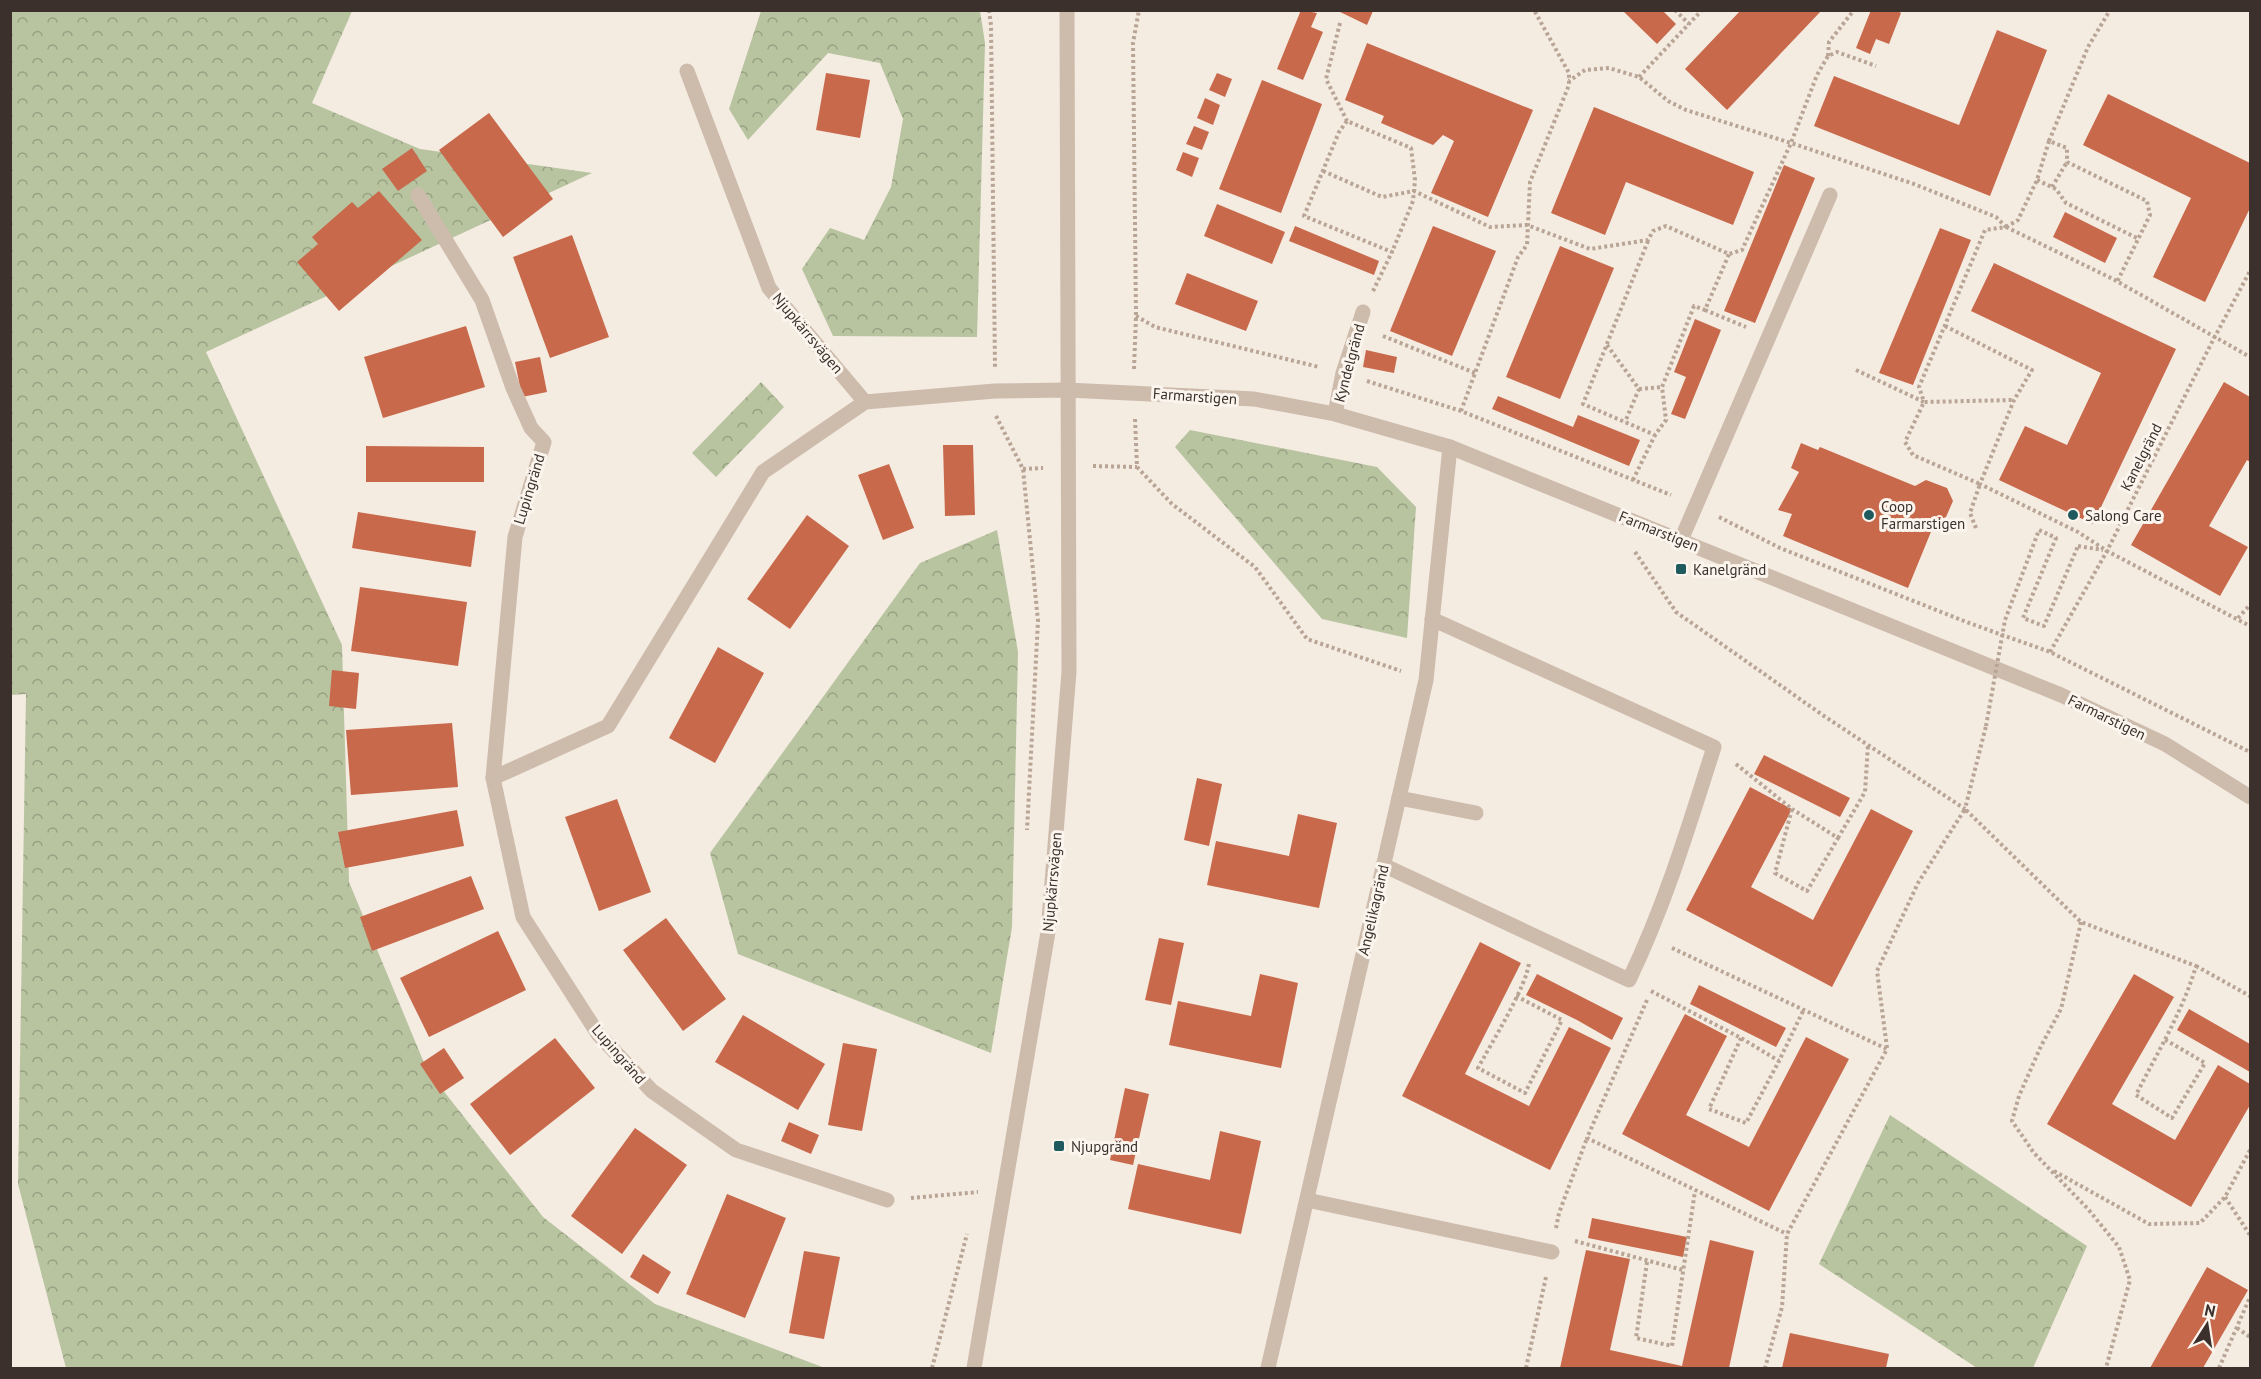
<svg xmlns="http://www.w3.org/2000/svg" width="2261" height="1379" font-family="'PT Sans',sans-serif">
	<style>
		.forest { fill: url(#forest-crowns) }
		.building { fill: #c8694b }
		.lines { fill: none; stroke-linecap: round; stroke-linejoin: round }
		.path { stroke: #b9a596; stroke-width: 4; stroke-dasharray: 3 3; stroke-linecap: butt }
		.minor { stroke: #cdbbac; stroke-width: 15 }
		.path-bridge { stroke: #b9a596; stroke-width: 4; stroke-dasharray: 3 3; stroke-linecap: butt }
		.poi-dot { fill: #1f5a5e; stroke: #fbf5ee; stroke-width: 2 }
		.labels { text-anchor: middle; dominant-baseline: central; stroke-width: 6; stroke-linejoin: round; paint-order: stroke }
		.street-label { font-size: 15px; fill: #3b302b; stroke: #fbf5ee }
		.poi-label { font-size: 15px; fill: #3b302b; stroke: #fbf5ee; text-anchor: start }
	</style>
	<defs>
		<pattern id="forest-crowns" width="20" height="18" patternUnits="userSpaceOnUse" patternTransform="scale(1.5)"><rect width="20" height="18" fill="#b8c4a0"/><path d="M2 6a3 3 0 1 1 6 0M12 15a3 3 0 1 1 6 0" fill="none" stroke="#97a083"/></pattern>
	</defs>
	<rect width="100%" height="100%" fill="#f4ebe1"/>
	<g class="forest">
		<path d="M11,11H352L312,103L420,149L592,173L206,352L342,645L349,882L427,1070L543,1217L655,1304L825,1368H66L18,1184L26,694L11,695Z"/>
		<path d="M761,11H980L985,43L977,337L833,336L802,269L830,228L864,240L891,187L903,119L880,63L828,53L748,140L729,109Z"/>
		<path d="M761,382L784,407L716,477L692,453Z"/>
		<path d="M1190,430L1377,467L1416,507L1407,638L1322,619L1175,447Z"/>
		<path d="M997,530L1018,652L1012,927L991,1053L738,954L710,853L920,563Z"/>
		<path d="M1890,1115L2087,1246L2033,1368H1977L1819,1264Z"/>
	</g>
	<g class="building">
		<path d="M1301,10L1317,13L1311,27L1323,32L1303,80L1277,69Z"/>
		<path d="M1336,10H1372L1373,11L1367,25Z"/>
		<path d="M1622,10H1662L1676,24L1657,44Z"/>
		<path d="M1741,10H1822L1727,110L1685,69Z"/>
		<path d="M1871,10H1896L1901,13L1889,44L1876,39L1870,54L1856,48Z"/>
		<path d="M1997,30L2047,50L1990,196L1814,126L1834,76L1959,125Z"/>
		<path d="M1367,43L1533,110L1488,217L1431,193L1454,141L1443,135L1433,145L1381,123L1384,116L1345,100Z"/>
		<path d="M826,73L870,80L860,138L816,130Z"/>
		<path d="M1217,73L1232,79L1225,97L1209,90Z"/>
		<path d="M1262,80L1322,104L1281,213L1219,189Z"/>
		<path d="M2108,94L2250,163V208L2205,302L2153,277L2191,198L2083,145Z"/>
		<path d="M1205,98L1220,105L1213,125L1197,118Z"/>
		<path d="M1594,107L1754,172L1733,225L1626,182L1605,235L1551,213Z"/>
		<path d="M489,113L553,199L503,237L439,150Z"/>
		<path d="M1194,126L1209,132L1202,150L1186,144Z"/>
		<path d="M412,148L427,171L398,191L382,169Z"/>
		<path d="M1183,152L1199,158L1192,177L1176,170Z"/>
		<path d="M1784,165L1815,178L1755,323L1724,311Z"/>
		<path d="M379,191L422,240L339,311L297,262L318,244L312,237L352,202L358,208Z"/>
		<path d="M1217,204L1285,232L1272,264L1204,236Z"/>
		<path d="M2065,212L2117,238L2105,263L2053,237Z"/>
		<path d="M1295,226L1379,261L1374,275L1289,241Z"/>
		<path d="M1433,226L1496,251L1452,356L1390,331Z"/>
		<path d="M1940,228L1971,240L1913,385L1879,373Z"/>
		<path d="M572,235L609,337L550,358L513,257Z"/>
		<path d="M1560,246L1614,268L1560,399L1506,377Z"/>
		<path d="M1994,263L2176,349L2093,524L1999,480L2025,426L2067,445L2101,373L1971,311Z"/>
		<path d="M1187,273L1258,301L1246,331L1175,304Z"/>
		<path d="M1695,319L1721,330L1685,419L1671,414L1686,377L1674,372Z"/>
		<path d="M466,326L485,387L383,418L364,357Z"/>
		<path d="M1366,350L1397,357L1394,373L1363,367Z"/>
		<path d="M540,357L547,392L522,397L515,362Z"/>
		<path d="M2224,382L2250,397V462L2247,460L2209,526L2248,547L2220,596L2131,545Z"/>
		<path d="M1498,396L1573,427L1578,415L1640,440L1629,466L1492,409Z"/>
		<path d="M1801,443L1818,450L1820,447L1915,486L1926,480L1947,488L1953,501L1946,517L1935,522L1908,588L1783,536L1792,514L1778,510L1799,472L1791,468Z"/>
		<path d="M943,445H973L975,515L945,516Z"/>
		<path d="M366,446L484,447V482H366Z"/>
		<path d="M889,464L914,528L883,540L858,475Z"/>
		<path d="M358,512L476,531L471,567L352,548Z"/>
		<path d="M807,515L849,546L790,629L747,599Z"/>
		<path d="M360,587L467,602L458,666L351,651Z"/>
		<path d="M718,647L764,673L715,763L669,738Z"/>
		<path d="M332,670L359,673L356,709L329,706Z"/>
		<path d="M452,723L458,787L351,795L346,730Z"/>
		<path d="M1764,755L1850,798L1840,817L1754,774Z"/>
		<path d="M1197,778L1222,784L1209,846L1184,840Z"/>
		<path d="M1750,787L1792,809L1751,887L1813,920L1871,809L1913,831L1832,987L1686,910Z"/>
		<path d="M617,799L651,892L599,911L565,817Z"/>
		<path d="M457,810L464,846L345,868L338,832Z"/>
		<path d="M1298,814L1337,823L1319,908L1207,885L1216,841L1289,856Z"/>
		<path d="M471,876L484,909L372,951L360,917Z"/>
		<path d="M666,918L726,999L683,1031L623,950Z"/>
		<path d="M498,931L526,990L429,1037L400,978Z"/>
		<path d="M1159,938L1184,943L1171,1005L1145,1000Z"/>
		<path d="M1480,942L1521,963L1465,1074L1529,1106L1569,1027L1611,1048L1550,1170L1402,1096Z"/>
		<path d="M1260,974L1298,983L1281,1068L1169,1045L1178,1001L1251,1016Z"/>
		<path d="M1537,974L1623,1018L1612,1040L1577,1020L1526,995Z"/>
		<path d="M2134,974L2174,997L2112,1104L2175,1140L2218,1065L2250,1084V1105L2191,1207L2047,1124Z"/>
		<path d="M1699,985L1786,1028L1776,1047L1690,1004Z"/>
		<path d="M2189,1009L2250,1044V1072L2177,1030Z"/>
		<path d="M1685,1014L1727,1036L1686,1115L1749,1147L1806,1037L1849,1059L1769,1211L1622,1134Z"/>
		<path d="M743,1015L825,1064L798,1110L715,1062Z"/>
		<path d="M555,1038L595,1088L510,1155L470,1104Z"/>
		<path d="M843,1043L877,1049L862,1131L828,1125Z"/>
		<path d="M444,1048L464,1078L440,1094L420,1064Z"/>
		<path d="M1125,1088L1149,1094L1133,1165L1110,1160Z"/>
		<path d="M789,1122L819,1135L811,1154L781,1141Z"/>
		<path d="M635,1128L687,1165L622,1254L571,1216Z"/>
		<path d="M1220,1131L1261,1141L1241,1234L1128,1209L1138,1164L1210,1180Z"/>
		<path d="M727,1194L786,1218L745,1318L686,1294Z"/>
		<path d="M1592,1218L1687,1237L1683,1257L1588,1238Z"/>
		<path d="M1710,1240L1754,1251L1729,1368H1560L1586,1250L1630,1259L1610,1350L1682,1366Z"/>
		<path d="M804,1251L840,1257L824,1339L789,1333Z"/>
		<path d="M643,1254L671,1272L658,1294L630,1277Z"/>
		<path d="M2207,1267L2248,1290L2203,1368H2150Z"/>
		<path d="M1790,1333L1889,1354L1886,1368H1782Z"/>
	</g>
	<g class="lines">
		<g class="path">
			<path d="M989,10L991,25L995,367"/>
			<path d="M1675,10L1689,24"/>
			<path d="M1340,23L1326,79L1347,121"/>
			<path d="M1828,56L1829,42L1854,10"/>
			<path d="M1639,77L1702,10"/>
			<path d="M2049,141L2088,47L2110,10"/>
			<path d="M1323,171L1382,197L1414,191L1490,227L1527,225L1590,249L1648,240L1653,231L1666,226L1729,254L1742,250L1791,143L1686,110L1668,101L1639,77L1609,68L1585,70L1569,81"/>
			<path d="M2037,180L2056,189L2066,203L2139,239"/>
			<path d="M2052,187L2067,162"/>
			<path d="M2006,227L2018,220L2037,180L2049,141L2067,148V162L2147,201L2150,215L2117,282"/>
			<path d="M2006,227L2113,279L2250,357"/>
			<path d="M1648,241L1583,404L1655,435L1666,420L1662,387L1694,306L1705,310L1729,254"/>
			<path d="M1373,291L1392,252L1304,216L1339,132L1347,121L1411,148L1415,180L1413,201L1392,252"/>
			<path d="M1705,310L1746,327"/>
			<path d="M1136,316L1155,327L1319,367"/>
			<path d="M1945,326L2032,370L2014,400L1980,484L2078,532L2107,551L2250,626"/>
			<path d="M1383,336L1475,373"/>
			<path d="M1607,345L1639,389L1625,422"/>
			<path d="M1134,369L1136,316L1133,43L1139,10"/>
			<path d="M1856,370L1924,402L1919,387L1985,230L2006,227L1996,217L1914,184L1791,143L1817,75L1828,56L1837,52L1876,66"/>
			<path d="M1367,381L1461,411L1671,495"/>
			<path d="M1639,389L1662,387"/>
			<path d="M1461,411L1518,257L1527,245L1530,182L1569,85V73L1534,10"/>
			<path d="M996,416L1023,469L1038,621L1027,830"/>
			<path d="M1135,419L1137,467L1172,504L1255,567L1307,639L1401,671"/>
			<path d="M1093,466L1137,467"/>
			<path d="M1023,469L1043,468"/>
			<path d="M1633,480L1655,435"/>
			<path d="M1719,517L1780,548L1969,623L2050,652L2250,752"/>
			<path d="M1976,528L1970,513L1980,484L1913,455L1905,442L1924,402L2014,400"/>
			<path d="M2078,546L2103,550"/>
			<path d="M1635,552L1676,612L1824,716L1965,809L1986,726"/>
			<path d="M2238,618L2250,605"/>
			<path d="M2050,652L2107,551L2211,344L2250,271"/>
			<path d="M1736,764L1792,809L1775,873L1807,891L1838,838L1792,809"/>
			<path d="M1838,838L1865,792L1868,745"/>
			<path d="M2081,922L2061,1009L2041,1046L2019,1096L2012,1121L2034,1153L2088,1209L2119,1247L2130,1280L2106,1368"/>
			<path d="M1672,948L1887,1049L1787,1234L1782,1307L1765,1368"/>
			<path d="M2196,966L2250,996"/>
			<path d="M1651,991L1741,1038L1779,1061L1804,1009"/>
			<path d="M1516,996L1562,1020L1525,1093L1478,1068C1491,1044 1528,984 1529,962"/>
			<path d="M1647,1000L1587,1138L1787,1234"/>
			<path d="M1741,1038L1709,1109L1746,1123L1779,1061"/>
			<path d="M1887,1048L1877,971L1918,883L1965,809L2081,922L2196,966C2183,1011 2157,1053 2136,1095L2172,1118L2205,1063L2164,1039"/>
			<path d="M2054,1171L2149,1224L2200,1223L2225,1197L2250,1150"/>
			<path d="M2225,1197L2250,1235"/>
			<path d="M911,1198L978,1192"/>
			<path d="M1556,1228L1559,1213L1587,1138"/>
			<path d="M1575,1241L1683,1270"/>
			<path d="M1647,1262L1636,1338L1672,1346L1695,1191"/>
			<path d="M2237,1328L2250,1337"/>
			<path d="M932,1368L967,1234"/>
			<path d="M1526,1368L1546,1277"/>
			<path d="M2219,1368L2250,1297"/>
		</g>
		<g class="minor">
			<path d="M687,71L769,288L865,402L995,391L1067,390L1254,399L1335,414L1450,447L2061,695L2165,744L2250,797"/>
			<path d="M418,195L482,300L513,388L531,428L544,442L515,537L493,778L523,917L598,1034L652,1091L736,1150L887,1200"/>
			<path d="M1335,414L1343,373L1363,312"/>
			<path d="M1681,540L1830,195"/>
			<path d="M493,778L608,726L763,472L865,402"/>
			<path d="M1399,798L1476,813"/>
			<path d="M1383,865L1629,980C1665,905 1689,826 1714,747L1432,619"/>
			<path d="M1307,1200L1552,1252"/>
			<path d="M974,1368L1048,932L1069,672L1067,10"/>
			<path d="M1268,1368L1426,680L1450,447"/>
		</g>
		<path class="path-bridge" d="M1986,726L2005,620L2039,530L2056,538L2023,618L2044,626L2078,546"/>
	</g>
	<g class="poi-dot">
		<circle cx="1869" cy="515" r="6"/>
		<circle cx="2073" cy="515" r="6"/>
		<rect x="1675" y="563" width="12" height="12" rx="3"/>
		<rect x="1053" y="1140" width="12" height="12" rx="3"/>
	</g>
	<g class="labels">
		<g class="street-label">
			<text transform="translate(808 333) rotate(50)">Njupkärrsvägen</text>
			<text transform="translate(1349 363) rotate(-75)">Kyndelgränd</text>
			<text transform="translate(1195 396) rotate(4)">Farmarstigen</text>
			<text transform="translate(2141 457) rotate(-63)">Kanelgränd</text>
			<text transform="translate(529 489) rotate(-73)">Lupingränd</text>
			<text transform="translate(1659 531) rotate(22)">Farmarstigen</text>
			<text transform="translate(2107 717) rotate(26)">Farmarstigen</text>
			<text transform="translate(1052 882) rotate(-85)">Njupkärrsvägen</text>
			<text transform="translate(1373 910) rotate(-77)">Angelikagränd</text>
			<text transform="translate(619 1054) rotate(49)">Lupingränd</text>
		</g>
		<g class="poi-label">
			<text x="1881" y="506">Coop<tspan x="1881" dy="17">Farmarstigen</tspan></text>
			<text x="2085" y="515">Salong Care</text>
			<text x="1693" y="569">Kanelgränd</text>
			<text x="1071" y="1146">Njupgränd</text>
		</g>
	</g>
	<rect width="2261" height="1379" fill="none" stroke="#3b302b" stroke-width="24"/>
	<g transform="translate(2207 1325) rotate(12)" stroke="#fbf5ee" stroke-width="4.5" paint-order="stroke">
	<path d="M0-4.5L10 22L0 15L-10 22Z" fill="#3b302b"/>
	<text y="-9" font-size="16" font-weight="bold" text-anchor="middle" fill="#3b302b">N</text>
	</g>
</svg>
